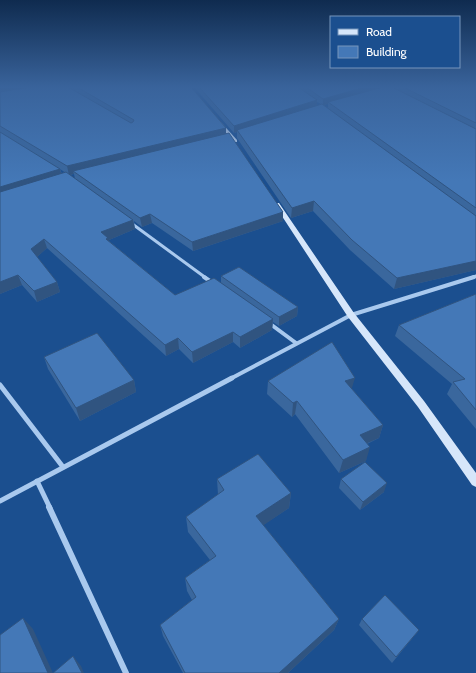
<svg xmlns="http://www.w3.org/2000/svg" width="476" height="673" font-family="Cabin,sans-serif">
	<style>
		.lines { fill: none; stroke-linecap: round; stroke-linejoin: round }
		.minor-far3 { stroke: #a9c9ee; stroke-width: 3 }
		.minor-far2 { stroke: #a9c9ee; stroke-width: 4 }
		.minor-far1 { stroke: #a9c9ee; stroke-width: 5 }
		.minor { stroke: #a9c9ee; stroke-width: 6 }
		.secondary { fill: #d6e6fa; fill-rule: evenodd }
		.wall { fill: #3a679d; fill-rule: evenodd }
		.shaded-wall { fill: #305480 }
		.building { fill: #4478b7; stroke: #305480 }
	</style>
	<rect width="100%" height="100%" fill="#1b4f8f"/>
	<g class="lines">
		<g class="minor-far3">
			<path d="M131,223L206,278"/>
			<path d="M471,278L476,276"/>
		</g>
		<g class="minor-far2">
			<path d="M204,277L213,283"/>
			<path d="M269,323L296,343"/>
			<path d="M230,379L351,315L474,277"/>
		</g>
		<g class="minor-far1">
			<path d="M0,385L63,467"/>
			<path d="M37,481L50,508"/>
			<path d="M0,501L232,378"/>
		</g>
		<path class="minor" d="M49,507L126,673"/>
		<g class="secondary">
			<path d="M219,120L237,140V142H233L217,121Z"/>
			<path d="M275,203H279L354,313L424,401L476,473V487L472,485L418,407L348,317L274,204Z"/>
		</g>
	</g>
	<g class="wall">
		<path d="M0,87H191L226,128V133L283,212V221L193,251L152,223L142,227L134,221L135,229L109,240V241L175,295L221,283V276L298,307L297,316L279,326L273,322L272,330L240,348L233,342L193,363L179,349L166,356L47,248L37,257L57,282L60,292L37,302L22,285L0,294ZM60,169L66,173L62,174ZM74,174L75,179L70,175Z"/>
		<path d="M194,87H392L396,89L397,87H476V270L394,289L350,250L313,211L291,218L237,138V132L234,133ZM317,102L321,104L317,106ZM327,104H328V108L324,105Z"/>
		<path d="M476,294V429L447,394L452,384L395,336L399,325Z"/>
		<path d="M44,357L134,380L136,392L80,421L48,369Z"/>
		<path d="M268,381L352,389L383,425L379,438L367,444L366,461L339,473L295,414L292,417L267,394Z"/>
		<path d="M217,479L291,493L289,508L263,525L339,619L334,630L288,673H183L163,636L160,625L192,600L187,591L185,578L210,560L188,532L186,517L218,495Z"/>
		<path d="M341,479L384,492L360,510L339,488Z"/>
		<path d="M362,619L419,630L392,663L359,625Z"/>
	</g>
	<g class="shaded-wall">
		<path d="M0,87H42L0,94Z"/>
		<path d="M365,87H387L328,102V104L323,106V99Z"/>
		<path d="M317,100V107L237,130V132L234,133V126Z"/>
		<path d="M226,128V135L73,171L74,174L69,175L67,166Z"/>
		<path d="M60,169L62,177L0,197V187Z"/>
		<path d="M314,201L313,211L291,218L292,208Z"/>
		<path d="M283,212V221L193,251L192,242Z"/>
		<path d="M150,214L152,223L142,227L140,218Z"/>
		<path d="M133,220L135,229L109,240L110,248L101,232Z"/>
		<path d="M44,239L47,248L35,259L31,249Z"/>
		<path d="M476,261V270L394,289L397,278Z"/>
		<path d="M18,275L22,285L0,294V282Z"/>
		<path d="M57,282L60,292L37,302L34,291Z"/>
		<path d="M298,307L297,316L279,326V317Z"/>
		<path d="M273,319L272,330L240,348V337Z"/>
		<path d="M233,332V342L193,363L192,352Z"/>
		<path d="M178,338L179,349L166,356L165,345Z"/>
		<path d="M355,378L351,391L345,381Z"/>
		<path d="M134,380L136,392L80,421L76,408Z"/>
		<path d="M297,401L295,414L292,417L293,403Z"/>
		<path d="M383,425L379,438L356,448L360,435Z"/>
		<path d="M370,447L366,461L339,473L343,460Z"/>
		<path d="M387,483L384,492L360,510L363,502Z"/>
		<path d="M291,493L289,508L255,531L256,516Z"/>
		<path d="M23,618L33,629L53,673H48Z"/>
		<path d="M339,619L334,630L288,673H279Z"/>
		<path d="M73,656L81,666L84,673H82Z"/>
	</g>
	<g class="building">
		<path d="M30,87H68L131,123L133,122L134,120L77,87H191L226,128L67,166L0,126V92Z"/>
		<path d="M199,87H298L317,100L234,126Z"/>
		<path d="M306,87H365L323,99Z"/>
		<path d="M383,87H392L476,129V208L328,102Z"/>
		<path d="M403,87H476V123Z"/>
		<path d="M322,104L476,216V261L397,278L352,240L314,201L292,208L237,130Z"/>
		<path d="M0,132L60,169L0,187Z"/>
		<path d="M229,133L283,212L192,242L150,214L140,218L73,171Z"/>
		<path d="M66,172L133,220L101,232L108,238L106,239L175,295L214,278L273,319L240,337L233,332L192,352L178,338L165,345L44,239L31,249L57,282L34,291L18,275L0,282V192Z"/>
		<path d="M239,267L298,307L279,317L221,276Z"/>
		<path d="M476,294V410L453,382L465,379L399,325Z"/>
		<path d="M97,333L134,380L76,408L44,357Z"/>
		<path d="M332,342L355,378L345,381L383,425L360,435L370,447L343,460L297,401L293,403L268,381Z"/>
		<path d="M258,454L291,493L256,516L339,619L279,673H185L160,625L196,597L185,578L216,556L186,517L224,490L217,479Z"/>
		<path d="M365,462L387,483L363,502L341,479Z"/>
		<path d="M385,595L419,630L396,657L362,619Z"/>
		<path d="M23,618L48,673H0V635Z"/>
		<path d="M73,656L82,673H53Z"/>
	</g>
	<linearGradient id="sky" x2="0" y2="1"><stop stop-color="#0f2b4f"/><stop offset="0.48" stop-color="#39639b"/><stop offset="1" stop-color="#39639b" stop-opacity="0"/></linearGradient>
	<rect width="476" height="181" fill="url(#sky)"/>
	<rect x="330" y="16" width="130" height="52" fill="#1b4f8f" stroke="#7695bc"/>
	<rect x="338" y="29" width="20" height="6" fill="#d6e6fa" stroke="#7695bc"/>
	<text x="366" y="36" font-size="12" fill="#ffffff">Road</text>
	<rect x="338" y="46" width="20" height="12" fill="#4478b7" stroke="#7695bc"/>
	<text x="366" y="56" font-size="12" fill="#ffffff">Building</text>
</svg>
